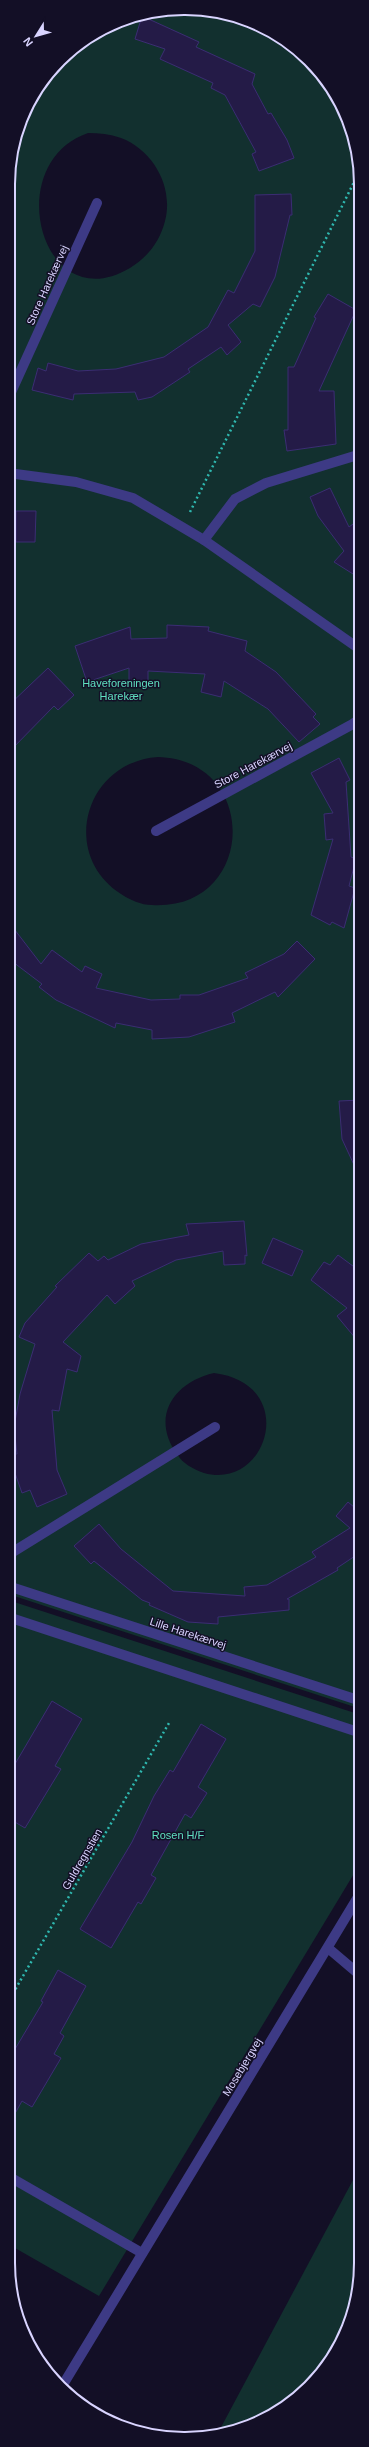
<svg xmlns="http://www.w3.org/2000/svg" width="369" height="2447" font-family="Arial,sans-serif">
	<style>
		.green { fill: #12302f; fill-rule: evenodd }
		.building { fill: #241b47; stroke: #3b2d73 }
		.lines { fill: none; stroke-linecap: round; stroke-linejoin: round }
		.path { stroke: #2fb8b0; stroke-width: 2.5; stroke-dasharray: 2 3; stroke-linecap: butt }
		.lane { stroke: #3d3a85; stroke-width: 10 }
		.street { stroke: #3d3a85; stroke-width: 10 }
		.labels { text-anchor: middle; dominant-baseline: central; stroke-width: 3; stroke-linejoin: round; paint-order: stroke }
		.street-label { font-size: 11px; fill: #d9d4ff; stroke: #130f26 }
		.park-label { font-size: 11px; fill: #5fe0c0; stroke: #130f26 }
		.rim { fill: none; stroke: #d9d4ff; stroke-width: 2 }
	</style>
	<rect width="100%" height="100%" fill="#130f26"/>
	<g class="green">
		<path d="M196,8L262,26L309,60L343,107L361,173V1709L8,1594V173L26,106L68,52L128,17ZM88,133C99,133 110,134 121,138C153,150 174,187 165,221C160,241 148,257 130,268C41,321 0,163 88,133ZM158,757C261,760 256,911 152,905C141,905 130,900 121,894C59,854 85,762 158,757ZM214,1373C300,1384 268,1491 204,1473C193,1469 183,1464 177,1454C150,1417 174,1382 214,1373Z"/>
		<path d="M8,1600L361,1715V1862L99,2296L8,2244Z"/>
		<path d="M361,2165V2274L343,2341L301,2395L241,2430L218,2433Z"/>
	</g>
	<g class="building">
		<path d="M142,16L199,42L196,47L255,74L252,84L268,114L271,113L287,140L294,158L259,171L252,154L256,152L225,95L211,88L213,83L160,59L165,49L135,39Z"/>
		<path d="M291,194L292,215H290L275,277L260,307L253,304L228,325L241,342L227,355L221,347L188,369L190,372L152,397L138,400L135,392L74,394L73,400L32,390L38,368L46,371L48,363L78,371L116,369L164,357L208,327L228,290L234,293L255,251V195Z"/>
		<path d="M328,294L356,310L319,391H334L336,444L287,451L284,430H288V367H294L316,318L314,317Z"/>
		<path d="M330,488L349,527L361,518V579L334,562L344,551L318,516L310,497Z"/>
		<path d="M16,511H36L35,542H16Z"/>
		<path d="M167,625L209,627L208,631L247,641L245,651L276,672L316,714L313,717L320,724L299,742L268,709L224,681L221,697L201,692L205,674L148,671V684L129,685V668L87,682L75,646L130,627L131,639L167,638Z"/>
		<path d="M48,668L74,695L58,710L54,706L8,753V706Z"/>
		<path d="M339,758L350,780L346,782L351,857L356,859L349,886L355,888L344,928L332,922L330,925L311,915L333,839L326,840L324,814L333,813L311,773Z"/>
		<path d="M8,921L41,964L52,950L82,972L85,966L102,974L96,988L151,1000L180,999V995H199L248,978L245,973L284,954L297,941L315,959L278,997L275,992L232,1013L235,1022L189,1037L152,1039V1030L116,1023L115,1028L56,1000L39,987L42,984L13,962L8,956Z"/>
		<path d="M361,1100V1180L342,1139L339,1101Z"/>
		<path d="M244,1221L247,1256L245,1255V1264L224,1265L223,1251L176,1260L132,1281L135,1286L115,1304L107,1295L63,1342L81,1356L77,1372L67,1369L59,1411L52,1410L57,1470L67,1494L37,1507L30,1490L22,1493L15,1473L13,1454H17L14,1427L20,1394L35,1344L19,1337L25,1323L57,1287L55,1286L89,1253L98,1261L104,1256L108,1260L141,1244L189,1235L186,1224Z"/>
		<path d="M273,1238L303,1251L292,1276L262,1263Z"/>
		<path d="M338,1255L361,1272V1345L337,1316L347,1308L311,1280L324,1262L330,1265Z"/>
		<path d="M348,1502L361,1513V1552L337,1568L338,1570L287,1599H289V1610L218,1617V1624L188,1622L149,1605L150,1603L142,1600L94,1561L91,1564L74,1546L99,1524L121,1549L173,1591L245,1596L244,1587L267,1585L316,1557L312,1552L350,1528L336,1516Z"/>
		<path d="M52,1701L82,1719L55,1766L61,1769L25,1828L8,1818V1776Z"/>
		<path d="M201,1724L226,1739L198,1787L207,1793L191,1818L185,1814L151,1875L156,1878L141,1904L138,1902L111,1948L80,1929L132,1842L154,1796L170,1770L173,1772Z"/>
		<path d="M58,1970L86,1986L60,2033L64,2036L54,2054L61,2058L32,2107L22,2101L8,2126V2061L43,2002L41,2001Z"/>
	</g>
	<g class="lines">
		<g class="path">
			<path d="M190,512L360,170"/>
			<path d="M8,2002L169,1723"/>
		</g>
		<path class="lane" d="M8,1617L361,1733"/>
		<g class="street">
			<path d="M8,399L97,203"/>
			<path d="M8,473L76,482L133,498L204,540L361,650"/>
			<path d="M204,540L235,499L266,483L361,454"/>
			<path d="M156,831L351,725L361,718"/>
			<path d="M8,1555L215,1427"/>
			<path d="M8,1586L361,1701"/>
			<path d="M328,1948L361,1976"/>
			<path d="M8,2176L142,2253"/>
			<path d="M61,2388L361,1892"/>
		</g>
	</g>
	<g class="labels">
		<g class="street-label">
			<text transform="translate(47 285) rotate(-66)">Store Harekærvej</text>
			<text transform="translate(253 765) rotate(-28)">Store Harekærvej</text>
			<text transform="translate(188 1633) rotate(18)">Lille Harekærvej</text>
			<text transform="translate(82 1859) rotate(-60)">Guldregnstien</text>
			<text transform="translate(242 2067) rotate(-59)">Mosebjergvej</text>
		</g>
		<g class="park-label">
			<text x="121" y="683">Haveforeningen<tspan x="121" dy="13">Harekær</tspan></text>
			<text x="178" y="1835">Rosen H/F</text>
		</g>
	</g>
	<path d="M0 0H369V2447H0ZM184 15H185A169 169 0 0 1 354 184V2263A169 169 0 0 1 185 2432H184A169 169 0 0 1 15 2263V184A169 169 0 0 1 184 15Z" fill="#130f26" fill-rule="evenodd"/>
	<path class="rim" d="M184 15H185A169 169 0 0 1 354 184V2263A169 169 0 0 1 185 2432H184A169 169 0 0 1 15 2263V184A169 169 0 0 1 184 15Z"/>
	<g transform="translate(36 36) rotate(233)" stroke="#130f26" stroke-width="3" paint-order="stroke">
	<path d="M0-3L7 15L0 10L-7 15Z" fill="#d9d4ff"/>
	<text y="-6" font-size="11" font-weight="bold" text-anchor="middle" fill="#d9d4ff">N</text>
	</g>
</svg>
